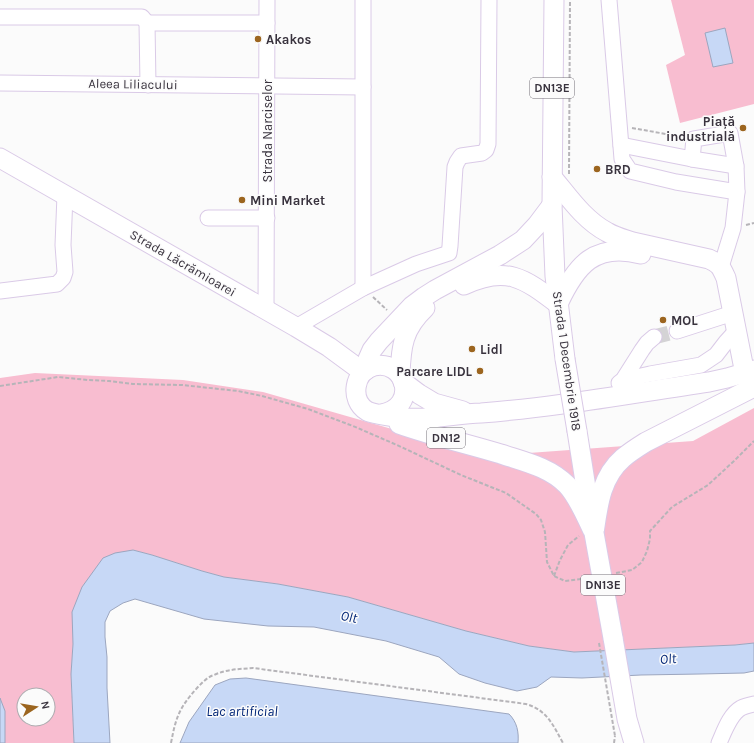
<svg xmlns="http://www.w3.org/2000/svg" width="754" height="743" font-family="Karla,sans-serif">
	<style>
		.green { fill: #f8bdd0; fill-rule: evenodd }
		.water { fill: #c7d8f6; stroke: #9ca6bf }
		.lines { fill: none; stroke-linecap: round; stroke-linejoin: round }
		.minor-tunnel { stroke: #d4d3d5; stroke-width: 15; stroke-dasharray: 15 8; stroke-linecap: butt }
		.minor-casing { stroke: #dacae7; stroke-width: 17 }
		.major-casing { stroke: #dacae7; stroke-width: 21 }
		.path { stroke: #b6b4b8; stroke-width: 2; stroke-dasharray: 4 2; stroke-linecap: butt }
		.minor { stroke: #fff; stroke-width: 15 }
		.major { stroke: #fff; stroke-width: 19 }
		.major-bridge-casing { stroke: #dacae7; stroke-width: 21; stroke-linecap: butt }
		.path-bridge { stroke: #b6b4b8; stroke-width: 2; stroke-dasharray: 4 2; stroke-linecap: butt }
		.major-bridge { stroke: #fff; stroke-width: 19 }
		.poi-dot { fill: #9c651f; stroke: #fbfbfb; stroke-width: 1.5 }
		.labels { text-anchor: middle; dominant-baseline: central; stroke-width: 3; stroke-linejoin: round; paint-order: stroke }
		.shield { fill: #fbfbfb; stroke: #736f77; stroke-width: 1 }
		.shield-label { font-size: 12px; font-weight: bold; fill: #39333e }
		.poi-label { font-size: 13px; font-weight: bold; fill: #39333e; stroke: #fbfbfb; text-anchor: start }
		.street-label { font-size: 13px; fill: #39333e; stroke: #fbfbfb }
		.water-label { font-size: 14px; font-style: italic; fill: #022677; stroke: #fbfbfb }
	</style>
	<rect width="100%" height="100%" fill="#fbfbfb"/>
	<g class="green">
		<path d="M671,0H754V104L680,123L666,65L685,55Z"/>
		<path d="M35,373L183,380L263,392L486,456L693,441L754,408V643L735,645L574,652L529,646L466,631L348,597L278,584L224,577L202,571L152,555L133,550L73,644L71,674L74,743H0V378ZM24,695H48V719H24Z"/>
	</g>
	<g class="water">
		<path d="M725,28L733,63L713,67L705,33Z"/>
		<path d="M133,550L152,555L202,571L224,577L278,584L348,597L466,631L529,646L574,652L735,645L754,643V671L744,673L700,674L641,675L582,678L551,677L537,687L517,691L485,683L459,674L439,657L386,641L314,627L268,626L204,619L135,599L123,603L110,611L105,622V637L107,657V688L110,743H74L71,674L73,644L72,612L82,587L103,558L115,553Z"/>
		<path d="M246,678L509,714C517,722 519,732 518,743H180L189,722L215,685L230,679Z"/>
		<path d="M0,698L5,711V743H0Z"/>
	</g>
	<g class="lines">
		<path class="minor-tunnel" d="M654,337L677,331"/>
		<defs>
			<g id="minor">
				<path d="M363,0V288"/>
				<path d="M609,0L622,159L630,171L676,182L737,192L733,228L721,267"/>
				<path d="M0,17H142L147,23L148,85"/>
				<path d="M147,23H267"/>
				<path d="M0,83L363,87"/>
				<path d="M621,145L692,159L694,139L730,133L736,166L737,192"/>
				<path d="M692,159L736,166"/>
				<path d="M208,218H267"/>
				<path d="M0,291L57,284L63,278L65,272L63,245L65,195"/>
				<path d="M266,311L267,0"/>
				<path d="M296,327L363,288L416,264L449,253L450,246L455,167L457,162L461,156L482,153L486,150L488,144L489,0"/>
				<path d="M677,331L733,313"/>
				<path d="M623,380L650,374L701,365L716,355L726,342L736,331"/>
				<path d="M619,383L623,380L642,350L647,343L654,337"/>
				<path d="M719,743C724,732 730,714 741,708C745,706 750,705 754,704"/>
			</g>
			<g id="major">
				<path d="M554,0L552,205L555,276L565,359"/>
				<path d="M0,158L296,327L329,347L363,372"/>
				<path d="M552,177C568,196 584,220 607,232C615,237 624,239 633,242L709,259C720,264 721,267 726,278L745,374"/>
				<path d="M464,285C506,265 524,278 558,304"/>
				<path d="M558,304C576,265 595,242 641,254"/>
				<path d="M366,370L368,359L372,350L379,341L412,306L424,297L435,290L500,255L523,240L537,225L552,205"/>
				<path d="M400,375C401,346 403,329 425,308"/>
				<path d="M403,382L419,394L434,403L463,411"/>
				<path d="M381,414C420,407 406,359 374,366C354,371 349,400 367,411C375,415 396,417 406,418C431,420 456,414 481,413C558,407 633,393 709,382L727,378L754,370"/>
				<path d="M399,424C433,436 468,444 501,454C525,462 549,467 567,485C579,498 586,517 594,533"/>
				<path d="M577,431L590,513"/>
				<path d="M594,533C598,505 601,477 623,458C630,452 638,447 646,442L754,387"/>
				<path d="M613,638L627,719L634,743"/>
			</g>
		</defs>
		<use href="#minor" class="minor-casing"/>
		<use href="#major" class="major-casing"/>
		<g class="path">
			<path d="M632,128L683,137"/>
			<path d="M569,174L570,0"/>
			<path d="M746,225L754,223"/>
			<path d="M373,297L387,310"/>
			<path d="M0,386L58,377L88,380L109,381L133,384L182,385L238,391L262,396L308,409L353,426L397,445L461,475L506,493L536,514L541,520L545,532L547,562L554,576L565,581L588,578"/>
			<path d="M616,573L632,570L642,562L647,551L650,539V531L672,507L708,485L734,461L754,441"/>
			<path d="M554,576L560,560L568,545L579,536"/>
			<path d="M171,743C176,717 179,708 197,688C202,683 207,677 214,675C227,669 240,669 253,668L526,704C547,710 553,725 563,743"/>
			<path d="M614,743L615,736"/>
		</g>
		<use href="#minor" class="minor"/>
		<use href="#major" class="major"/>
		<defs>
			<g id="major-bridge">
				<path d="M565,359L577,431"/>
				<path d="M594,533L613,638"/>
			</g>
		</defs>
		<use href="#major-bridge" class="major-bridge-casing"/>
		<path class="path-bridge" d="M599,643L615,736"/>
		<use href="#major-bridge" class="major-bridge"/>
	</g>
	<g class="poi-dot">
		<circle cx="258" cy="39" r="4"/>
		<circle cx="743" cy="128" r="4"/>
		<circle cx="597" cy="169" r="4"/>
		<circle cx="242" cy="200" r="4"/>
		<circle cx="663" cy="320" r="4"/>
		<circle cx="472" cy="349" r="4"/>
		<circle cx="480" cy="371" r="4"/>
	</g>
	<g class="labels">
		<g class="shield">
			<rect x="530" y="78" width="44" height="20" rx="3"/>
			<rect x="427" y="428" width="38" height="20" rx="3"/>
			<rect x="581" y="575" width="44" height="20" rx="3"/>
		</g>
		<g class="shield-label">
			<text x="552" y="88">DN13E</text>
			<text x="446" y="438">DN12</text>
			<text x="603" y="585">DN13E</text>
		</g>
		<g class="poi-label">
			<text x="266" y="39">Akakos</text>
			<text x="735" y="121" text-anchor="end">Piață<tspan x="735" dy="15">industrială</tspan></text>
			<text x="605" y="169">BRD</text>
			<text x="250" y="200">Mini Market</text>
			<text x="671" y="320">MOL</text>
			<text x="480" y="349">Lidl</text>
			<text x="472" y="371" text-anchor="end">Parcare LIDL</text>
		</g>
		<g class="street-label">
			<text transform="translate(133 84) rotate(1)">Aleea Liliacului</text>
			<text transform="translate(267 131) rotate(-90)">Strada Narciselor</text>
			<text transform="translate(183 263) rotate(30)">Strada Lăcrămioarei</text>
			<text transform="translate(567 361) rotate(82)">Strada 1 Decembrie 1918</text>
		</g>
		<g class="water-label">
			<text transform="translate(349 617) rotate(11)">Olt</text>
			<text transform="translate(668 659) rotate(-3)">Olt</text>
			<text x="242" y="711">Lac artificial</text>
		</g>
	</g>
	<g transform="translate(36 707) rotate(78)"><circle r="19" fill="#fbfbfb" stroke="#adabaf"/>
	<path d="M0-3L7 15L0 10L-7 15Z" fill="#9c651f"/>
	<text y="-6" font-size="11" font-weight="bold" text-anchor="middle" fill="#39333e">N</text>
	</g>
</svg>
